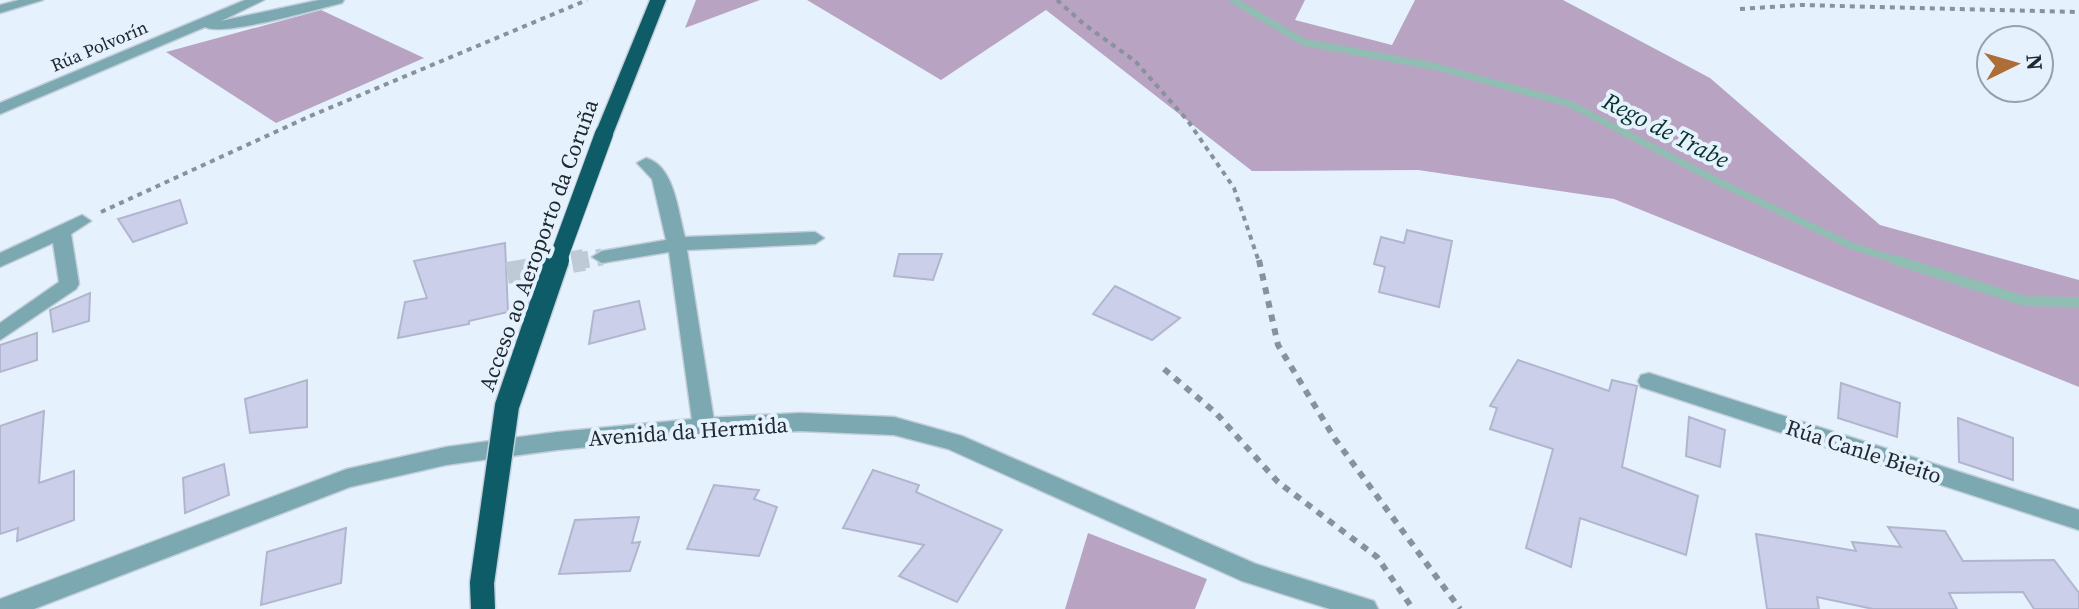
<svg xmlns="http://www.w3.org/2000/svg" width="2079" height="609" font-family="'Source Serif 4',serif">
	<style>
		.forest { fill: #b9a3c3 }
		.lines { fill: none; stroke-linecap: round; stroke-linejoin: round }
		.stream-far1 { stroke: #90beb2; stroke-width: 7 }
		.stream { stroke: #90beb2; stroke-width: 10 }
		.building { fill: #cccfe9; stroke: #b2b5ce; stroke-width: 2 }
		.minor-tunnel-far1 { stroke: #becad5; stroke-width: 17; stroke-dasharray: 17 8; stroke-linecap: butt }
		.minor-tunnel { stroke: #becad5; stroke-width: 22; stroke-dasharray: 22 11; stroke-linecap: butt }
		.minor-casing { stroke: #c2ced9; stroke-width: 3 }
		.tertiary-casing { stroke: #c2ced9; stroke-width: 3 }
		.trunk-casing { stroke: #c2ced9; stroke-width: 3 }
		.path-far1 { stroke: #87929c; stroke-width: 4; stroke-dasharray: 5 5; stroke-linecap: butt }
		.path { stroke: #87929c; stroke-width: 6; stroke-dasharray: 7 7; stroke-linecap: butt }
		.minor { fill: #7ba8b1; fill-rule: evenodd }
		.tertiary { fill: #7ba8b1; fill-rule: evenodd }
		.trunk { fill: #0e5c68; fill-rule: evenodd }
		.trunk-bridge-far1-casing { stroke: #c2ced9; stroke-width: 20; stroke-linecap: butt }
		.trunk-bridge-casing { stroke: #c2ced9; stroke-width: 27; stroke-linecap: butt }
		.trunk-bridge-far1 { stroke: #0e5c68; stroke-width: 18 }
		.trunk-bridge { stroke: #0e5c68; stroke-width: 24 }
		.labels { text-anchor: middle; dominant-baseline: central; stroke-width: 8; stroke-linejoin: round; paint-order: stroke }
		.far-street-label { font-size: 18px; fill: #202830; stroke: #e5f2fe }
		.street-label { font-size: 22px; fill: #202830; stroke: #e5f2fe }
		.water-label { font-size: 24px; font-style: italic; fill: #043128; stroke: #e5f2fe }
	</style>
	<rect width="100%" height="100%" fill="#e5f2fe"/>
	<g class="forest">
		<path d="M696,0H760L685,28Z"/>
		<path d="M807,0H1305L1295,20L1392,45L1415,0H1563L1710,78L1880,225L2079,280V387L1614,199L1418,170L1252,171L1046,10L941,80Z"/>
		<path d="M321,10L424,58L276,123L166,52Z"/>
		<path d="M1088,533L1207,579L1195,609H1065Z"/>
	</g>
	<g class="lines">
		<path class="stream-far1" d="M1233,0L1303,42L1437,67L1570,104L1715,180L1852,246L1902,262"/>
		<path class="stream" d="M1896,260L2024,301L2079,302"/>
	</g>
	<g class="building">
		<path d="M180,200L187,223L133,242L118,219Z"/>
		<path d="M1407,230L1452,241L1439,307L1379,292L1385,267L1374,264L1381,237L1404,243Z"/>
		<path d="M505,243L508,312L469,321V324L398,338L405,302L427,298L414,261Z"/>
		<path d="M899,254H942L933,280L894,276Z"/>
		<path d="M1115,286L1180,318L1152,340L1093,314Z"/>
		<path d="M90,293L89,321L53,332L50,310Z"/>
		<path d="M639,301L645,329L589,344L594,311Z"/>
		<path d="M37,333V360L0,372V345Z"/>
		<path d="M1518,360L1609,391L1612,380L1637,386L1622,467L1698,496L1686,555L1580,518L1571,567L1526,548L1553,449L1490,429L1497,408L1490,406Z"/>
		<path d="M307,380V427L250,433L245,399Z"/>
		<path d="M1841,383L1900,403L1897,437L1838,418Z"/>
		<path d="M44,411L39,483L74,471V520L17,541L18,528L0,534V426Z"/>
		<path d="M1689,417L1725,430L1720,467L1686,456Z"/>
		<path d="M1958,418L2013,438V480L1959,462Z"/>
		<path d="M224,464L229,495L185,513L183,478Z"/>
		<path d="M873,470L919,485L916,492L1002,530L957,602L899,576L924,545L843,528Z"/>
		<path d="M714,485L759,490L754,499L777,507L759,556L687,549Z"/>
		<path d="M639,517L632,543L640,542L630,571L559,574L575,520Z"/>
		<path d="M1888,527L1945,531L1963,561L2054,560L2079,593V609H2034L2023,592L1949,593L1957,609H1873L1817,597L1819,609H1767L1756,534L1856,551L1852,542L1901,547Z"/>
		<path d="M346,528L341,583L261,605L267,552Z"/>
	</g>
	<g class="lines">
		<path class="minor-tunnel-far1" d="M572,262L602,257"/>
		<path class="minor-tunnel" d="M507,273L584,260"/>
		<defs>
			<g id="minor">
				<path d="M19,0H43L0,13V5Z"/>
				<path d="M245,0H264L221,21L319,0H344L342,3C317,9 223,37 205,27L0,114V103Z"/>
				<path d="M646,158C675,166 678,213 685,237L815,232L824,238L815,244L687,250L715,427L712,433L704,436L696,433L693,427L669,252L602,263L592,257L602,251L666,240L652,179L637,163Z"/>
				<path d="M82,215L91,221L71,234L79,284L76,289L0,340V323L59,282L53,243L0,267V253Z"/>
				<path d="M1649,373L2079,510V530L1641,387L1638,381L1641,375Z"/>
			</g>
			<path id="tertiary" d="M800,413L894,417L962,436L1256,564L1374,601L1378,609H1330L1242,581L948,449L894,435L800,431L704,436L557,450L446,465L350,487L34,609H0V599L347,469L446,447L557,432L704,418Z"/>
			<path id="trunk" d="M650,0H666L613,134L611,138H597L595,134Z"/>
		</defs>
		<use href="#minor" class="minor-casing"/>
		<use href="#tertiary" class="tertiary-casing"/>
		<use href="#trunk" class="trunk-casing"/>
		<g class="path-far1">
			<path d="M1057,0L1085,25L1135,61L1188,121L1234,188L1259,262"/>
			<path d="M1740,9L1800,5L2079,12"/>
			<path d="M101,212L308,117L587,0"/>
		</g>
		<g class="path">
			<path d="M1259,260L1278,345L1335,439L1460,609"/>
			<path d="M1164,369L1216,413L1278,482L1377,557L1413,609"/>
		</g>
		<use href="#minor" class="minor"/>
		<use href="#tertiary" class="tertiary"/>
		<use href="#trunk" class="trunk"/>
		<defs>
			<path id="trunk-bridge-far1" d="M557,262L604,134"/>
			<path id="trunk-bridge" d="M483,609L482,583L507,406L557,260"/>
		</defs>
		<use href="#trunk-bridge-far1" class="trunk-bridge-far1-casing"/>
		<use href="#trunk-bridge" class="trunk-bridge-casing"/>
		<use href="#trunk-bridge-far1" class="trunk-bridge-far1"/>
		<use href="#trunk-bridge" class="trunk-bridge"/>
	</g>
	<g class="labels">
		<g class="far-street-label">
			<text transform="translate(99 46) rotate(-23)">Rúa Polvorín</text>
		</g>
		<g class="street-label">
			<text transform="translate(538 245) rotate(-70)">Acceso ao Aeroporto da Coruña</text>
			<text transform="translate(688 431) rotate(-4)">Avenida da Hermida</text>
			<text transform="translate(1864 451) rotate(18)">Rúa Canle Bieito</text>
		</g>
		<g class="water-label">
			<text transform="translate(1666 130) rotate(27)">Rego de Trabe</text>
		</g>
	</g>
	<g transform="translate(2015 64) rotate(85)"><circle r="38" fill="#e5f2fe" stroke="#96a1ac" stroke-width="2"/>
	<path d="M0-6L14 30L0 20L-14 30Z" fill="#ad6d36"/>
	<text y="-12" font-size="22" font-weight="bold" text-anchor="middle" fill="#202830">N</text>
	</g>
</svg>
